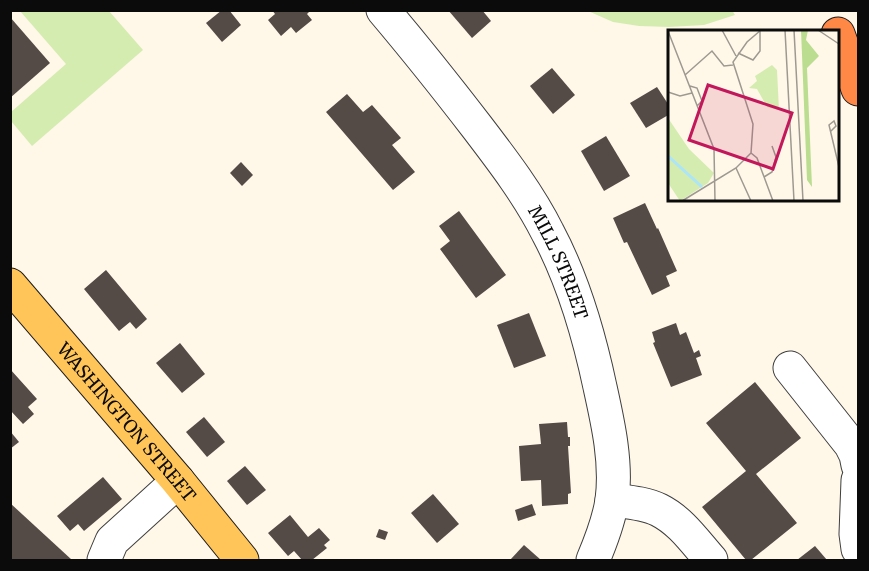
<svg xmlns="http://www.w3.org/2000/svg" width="869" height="571" font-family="Merriweather,serif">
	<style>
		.green { fill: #d5ecb0 }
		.building { fill: #544b47 }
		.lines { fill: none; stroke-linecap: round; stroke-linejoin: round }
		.minor-casing { stroke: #3e3e3e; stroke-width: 35 }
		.major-casing { stroke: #1c1c1c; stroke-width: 35 }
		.highway-casing { stroke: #1c1c1c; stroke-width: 35 }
		.minor { stroke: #fff; stroke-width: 33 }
		.major { stroke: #ffc559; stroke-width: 33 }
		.highway { stroke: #ff8847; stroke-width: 33 }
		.labels { text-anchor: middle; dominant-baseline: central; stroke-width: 6; stroke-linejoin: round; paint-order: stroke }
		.street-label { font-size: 18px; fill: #0b0b0b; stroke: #fff }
		.inset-river { fill: none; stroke: #aae5fa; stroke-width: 3 }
		.inset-road { fill: none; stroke: #9d9990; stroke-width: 1.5 }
		.view { fill: #c2185b; fill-opacity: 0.15; stroke: #c2185b; stroke-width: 3 }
		.inset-edge { fill: none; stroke: #0b0b0b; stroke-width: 3 }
	</style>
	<rect width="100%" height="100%" fill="#fff8e9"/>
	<g class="green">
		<path d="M732,10L735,15L704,25L669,27L639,26L613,22L588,11Z"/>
		<path d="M20,11H109L143,50L32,146L11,121V112L66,64Z"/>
	</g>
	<g class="building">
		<path d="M222,10H229L241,25L222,42L206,23Z"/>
		<path d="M272,10H311L307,14L312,20L296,33L291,27L281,36L268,20L275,14Z"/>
		<path d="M448,10H482L491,21L472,38Z"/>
		<path d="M10,17L50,63L10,98Z"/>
		<path d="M552,68L575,95L553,114L530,86Z"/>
		<path d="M657,87L670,107V114L646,128L630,103Z"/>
		<path d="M347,94L363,112L372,105L401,138L392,145L415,172L393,190L326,112Z"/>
		<path d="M606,136L630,176L604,191L581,151Z"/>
		<path d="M241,162L253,175L242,186L230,173Z"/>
		<path d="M645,203L657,229L658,228L677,271L666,276L670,286L652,295L627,242L624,243L613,218Z"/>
		<path d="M459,211L506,275L476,298L440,249L450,241L439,226Z"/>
		<path d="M106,270L147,319L136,329L130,322L119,331L84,289Z"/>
		<path d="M529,313L546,356L514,368L497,325Z"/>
		<path d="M676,323L680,335L686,332L694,353L699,350L701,356L696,358L702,375L671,387L653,343L655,342L652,332Z"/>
		<path d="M180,343L205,374L182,393L156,363Z"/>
		<path d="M10,369L37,399L28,407L34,414L23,424L10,410Z"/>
		<path d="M755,382L801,438L756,474L797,523L751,560H746L702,507L746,471L706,423Z"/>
		<path d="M204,417L225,442L207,457L186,432Z"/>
		<path d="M567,422L568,437H570V446H568L571,493L568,494V504L542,506L541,480L521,481L519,446L541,444L539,424Z"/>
		<path d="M10,431L19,442L10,449Z"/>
		<path d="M245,466L266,490L247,505L227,481Z"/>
		<path d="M103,477L122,499L84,531L78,524L70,531L57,516Z"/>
		<path d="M433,494L459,524L437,543L411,513Z"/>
		<path d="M10,503L72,560H10Z"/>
		<path d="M532,504L536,515L518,521L515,510Z"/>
		<path d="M290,515L308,537L319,528L330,540L324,545L327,548L312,560H302L294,551L288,556L268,533Z"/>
		<path d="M379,529L388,532L385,540L376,537Z"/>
		<path d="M524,545L541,560H510Z"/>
		<path d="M815,546L827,560H797Z"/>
	</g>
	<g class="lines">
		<defs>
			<g id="minor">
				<path id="s1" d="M383,10C416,49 447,88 477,127C503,161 529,195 548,233C573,280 589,335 600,387C608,423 617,463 612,500C609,521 601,541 593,560"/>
				<path d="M790,368L851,445L856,455L858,465"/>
				<path d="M858,480L856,534L858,549"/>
				<path d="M612,500C628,502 645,503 659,510C681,521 695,542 711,560"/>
				<path d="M104,560L112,541L178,481"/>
			</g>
			<g id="major">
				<path id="s2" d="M10,285L178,481L242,560"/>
			</g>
			<path id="highway" d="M838,34L858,89"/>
		</defs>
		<use href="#minor" class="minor-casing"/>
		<use href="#major" class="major-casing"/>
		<use href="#highway" class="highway-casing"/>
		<use href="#minor" class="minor"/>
		<use href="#major" class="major"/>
		<use href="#highway" class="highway"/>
	</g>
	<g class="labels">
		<g class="street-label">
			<text stroke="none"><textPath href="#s1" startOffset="309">MILL STREET</textPath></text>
			<text stroke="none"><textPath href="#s2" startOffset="180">WASHINGTON STREET</textPath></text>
		</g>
	</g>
	<g transform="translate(668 30)">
		<rect width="171" height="171" fill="#fff8e9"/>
		<path d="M104,35L109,40L111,80L99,77L89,59L81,58L89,51L87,46ZM0,88L21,119L46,143L40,153L12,171L0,153Z" fill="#d5ecb0"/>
		<path d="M133,0H140L138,10L151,26L139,38L144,157L139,150Z" fill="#badd8f"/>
		<path class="inset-river" d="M0,126L34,157"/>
		<path class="inset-road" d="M54,0L68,26M117,0L126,171M126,0L135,171M150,0L171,14M0,1L46,119L47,171M70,23L85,30L92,21V1M17,45L44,21L56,36L65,35M22,56L29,58L34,71L29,76M0,62L12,66L24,63M163,101L168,96L166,91L161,95L171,137M83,123L89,128L105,171M68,138L83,171M96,147L104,142L108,127L104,116M14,171L68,138L83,123L85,94L65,32L79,12L93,0"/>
		<path class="view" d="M40,55L124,83L105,139L21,110Z"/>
		<rect width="171" height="171" class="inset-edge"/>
	</g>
	<rect width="869" height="571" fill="none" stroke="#0b0b0b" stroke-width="24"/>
</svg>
